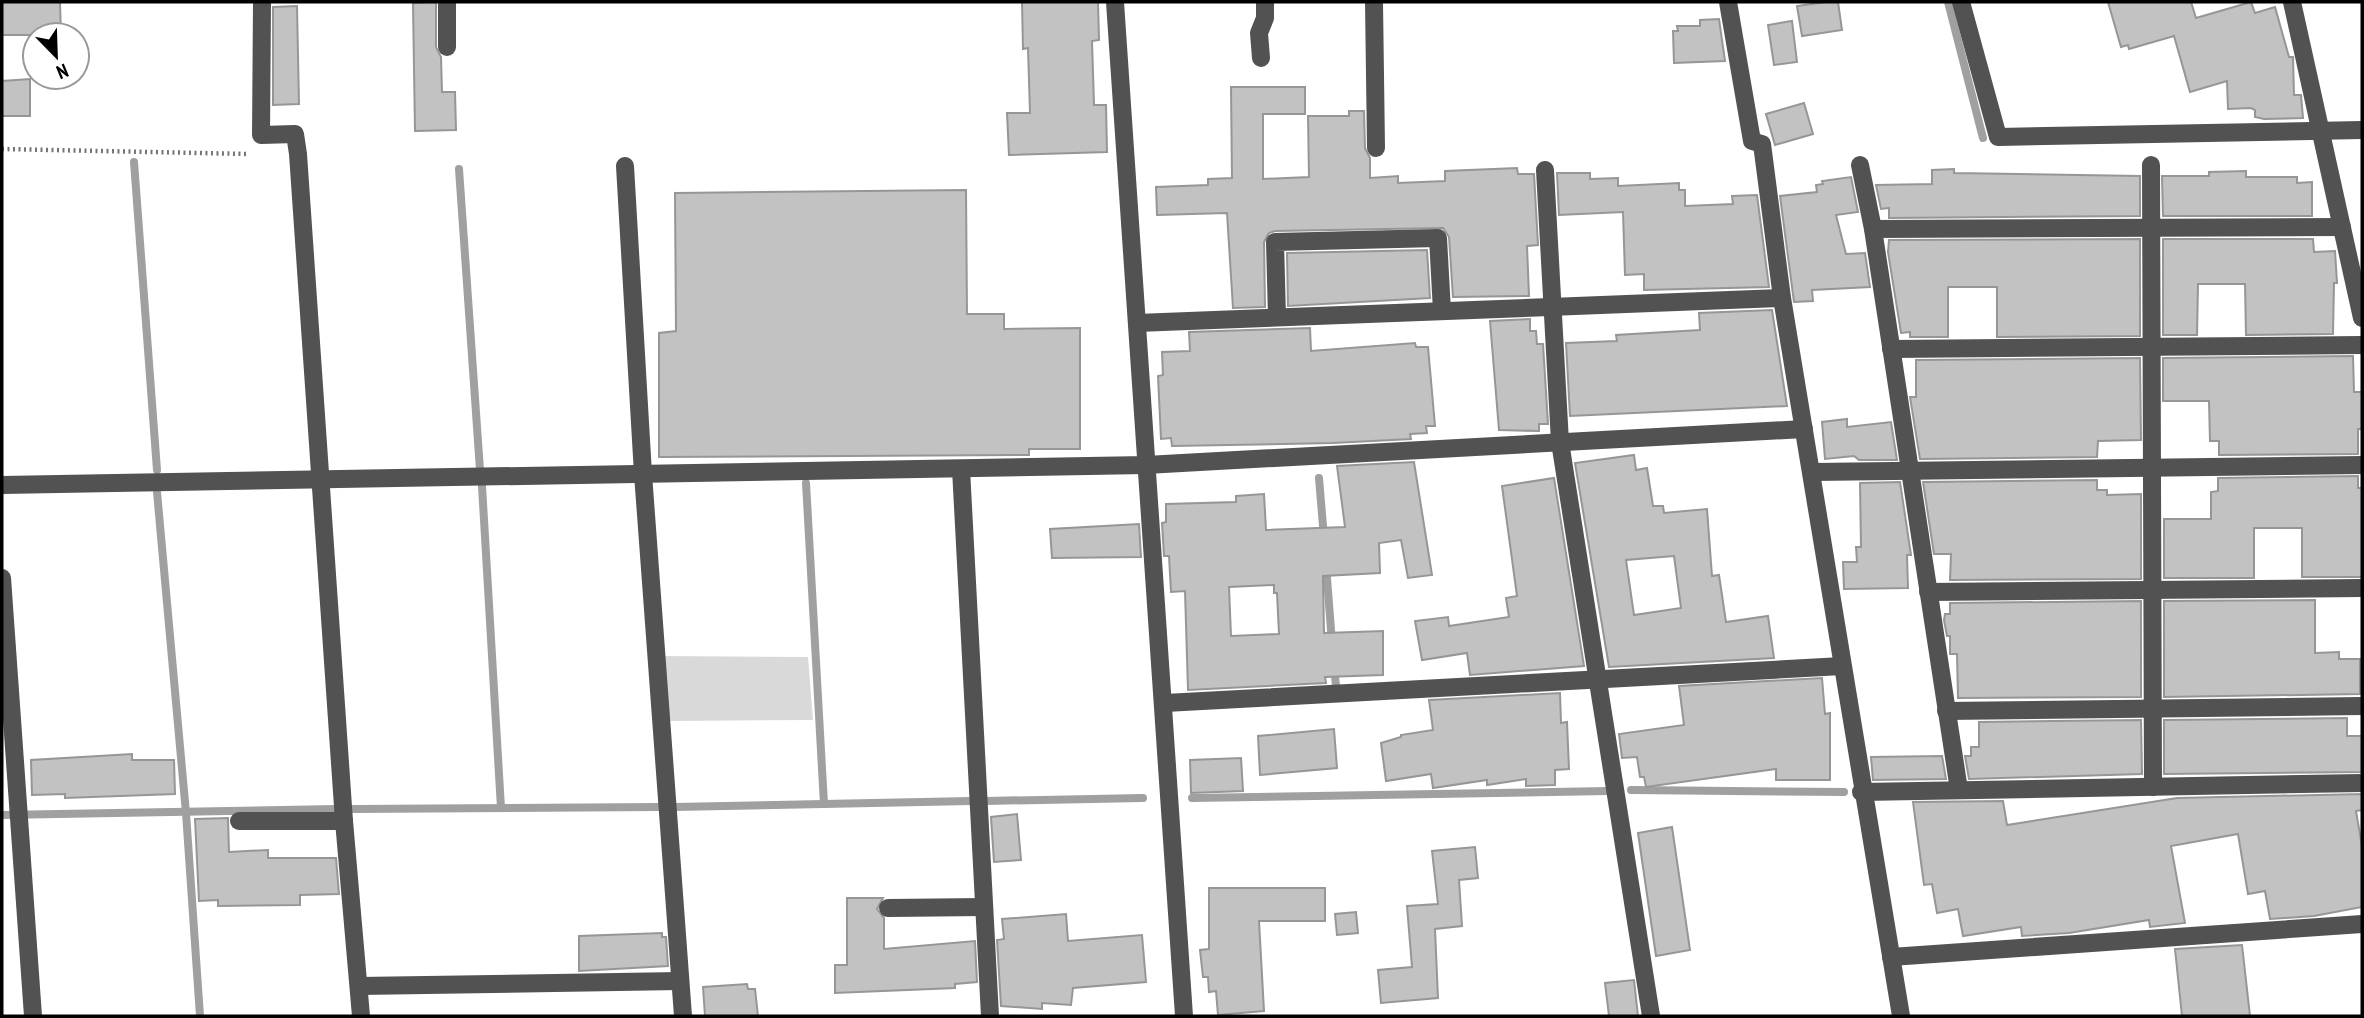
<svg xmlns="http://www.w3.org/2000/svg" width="2364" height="1018" font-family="'PT Sans Narrow',sans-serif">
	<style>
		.green { fill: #d9d9d9 }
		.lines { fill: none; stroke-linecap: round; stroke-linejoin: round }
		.stream { stroke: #a0a0a0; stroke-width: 8 }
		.building { fill: #c2c2c2; stroke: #969696; stroke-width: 2; fill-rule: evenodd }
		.path { stroke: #747474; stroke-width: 4.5; stroke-dasharray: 2 3.5; stroke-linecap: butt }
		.minor { stroke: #525252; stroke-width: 18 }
	</style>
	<rect width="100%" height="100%" fill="#fff"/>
	<path class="green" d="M660,656L808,657L813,720L667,721Z"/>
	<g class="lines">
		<g class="stream">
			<path d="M1948,2L1983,138"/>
			<path d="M134,162L157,470"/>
			<path d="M459,169L480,470"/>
			<path d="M1319,478L1324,538"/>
			<path d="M806,483L824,804"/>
			<path d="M482,486L501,808"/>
			<path d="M157,492L186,813L200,1016"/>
			<path d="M1326,565L1332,643"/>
			<path d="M1334,666L1336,686"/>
			<path d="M1631,790L1844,792"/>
			<path d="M1192,798L1608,791"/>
			<path d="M985,801L1143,798"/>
			<path d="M674,807L971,801"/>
			<path d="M353,809L659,807"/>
			<path d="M2,815L336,809"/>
		</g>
	</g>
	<g class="building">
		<path d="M2,2H60L61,35H2Z"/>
		<path d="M436,2V47L441,57L442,92H455L456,130L415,131L413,3Z"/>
		<path d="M1022,2H1098L1099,40L1092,41L1094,105H1106L1107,152L1009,155L1007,113H1030L1028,48L1023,49Z"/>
		<path d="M1826,2H1838L1842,30L1802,36L1797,6Z"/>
		<path d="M2108,2H2191L2196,18L2251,2L2255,13L2275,7L2289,57H2293L2294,95H2301L2303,118L2264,119L2255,117V110L2251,108L2228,109L2227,81L2190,92L2174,36L2129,49L2128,45L2121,47Z"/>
		<path d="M297,6L299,104L273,105V7Z"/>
		<path d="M1719,19L1725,61L1674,63L1673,31H1678L1677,26H1700V20Z"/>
		<path d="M1792,21L1797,62L1774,65L1768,25Z"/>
		<path d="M30,79V116H2V81Z"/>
		<path d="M1231,87H1305V114H1263V179L1309,177L1308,116H1349V111H1364L1365,148L1370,158V178L1398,176V183L1445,181V171L1517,168L1518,174H1534L1538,245L1527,246L1529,296L1453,297L1449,237L1443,228L1275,231L1269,233L1264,242L1265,307L1233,308L1227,213L1157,215L1156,187L1208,185V179L1232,178Z"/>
		<path d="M1804,103L1813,134L1775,145L1766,114Z"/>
		<path d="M1954,169V173L2140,176V216L1889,218V208L1881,209L1876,185L1932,184V170Z"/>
		<path d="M2246,171V177H2297V183L2312,182V216H2163L2162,176H2209V172Z"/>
		<path d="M1557,173H1590V179L1618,178V186L1679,183V190H1685V206L1733,204L1732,196L1757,195L1769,287L1644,290V274L1625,275L1623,212L1559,215Z"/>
		<path d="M1851,177L1858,212L1836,215L1846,254L1865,253L1870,287L1812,290L1813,301L1794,302L1780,196L1817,192L1816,185L1823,184L1822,181Z"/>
		<path d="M966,190L967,314H1004V329L1080,328V449H1029V455L659,457V333L676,331L675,193Z"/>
		<path d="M2140,239V336L1997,337V287H1948V337H1910V332L1901,333L1888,252L1889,240Z"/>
		<path d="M2163,239H2313L2314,252L2335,251L2337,283H2334L2333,334L2246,335L2245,284H2198L2197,335H2163Z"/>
		<path d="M1427,250L1430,298L1288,306L1287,253Z"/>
		<path d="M1772,310L1787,406L1570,416L1566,343L1617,341L1616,335L1700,330L1699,313Z"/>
		<path d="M1530,319V331H1536L1537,344H1543L1548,424H1539V431L1499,430L1490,321Z"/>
		<path d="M1310,328L1311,351L1415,343L1416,347H1428L1435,426H1426L1427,433L1410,434L1411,439L1333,443L1172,446L1171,438L1161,439L1158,376L1163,375L1162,352L1190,351L1189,332Z"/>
		<path d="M2353,356L2354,392H2362V429H2358V454L2219,455V441H2210L2209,401H2163V358Z"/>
		<path d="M2140,358L2141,440L2098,441L2097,457L1920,459L1910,397H1916V360Z"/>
		<path d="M1847,419V427L1891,422L1897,460H1859L1854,456L1825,459L1822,422Z"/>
		<path d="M1634,455L1636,470L1647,468L1653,506H1663L1664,513L1707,509L1712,576L1719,575L1726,622L1768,616L1774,658L1609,667L1575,463ZM1674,556L1681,608L1634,615L1626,560Z"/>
		<path d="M1414,462L1432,575L1408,578L1401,540L1379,543L1380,573L1323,576L1324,633L1383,631V675L1325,677L1326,683L1188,690L1185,591L1171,592L1169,556H1164L1162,523L1166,522V504L1236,502V496L1264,494L1266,530L1345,527L1337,466ZM1274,585V593H1277L1279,634L1231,636L1229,587Z"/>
		<path d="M2358,476V488H2362V577H2302V528H2254V578H2164V519H2211V492L2218,491V478Z"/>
		<path d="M1554,478L1584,666L1470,675L1467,653L1422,660L1415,621L1448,617L1449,626L1509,617L1506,598L1517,596L1502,486Z"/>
		<path d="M2097,480V490H2107V495L2141,494V579L1950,580L1951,554H1934L1923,482Z"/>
		<path d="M1900,482L1911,555H1907L1908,588L1844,589L1843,562H1857L1856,547H1861L1860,483Z"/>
		<path d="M1139,524L1141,557L1052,558L1050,529Z"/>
		<path d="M2315,600V653L2339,652V659H2360V694L2164,697V601Z"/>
		<path d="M2141,601V697L1958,698L1957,654H1950V636H1947L1944,620L1945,614H1950V603Z"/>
		<path d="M1822,678L1825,714L1830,713V780H1776V769L1646,787L1644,777H1640L1637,757L1622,758L1619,734L1684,725L1679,686Z"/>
		<path d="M1560,693L1561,723L1567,722L1569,769L1555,770V785L1526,786V779L1487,785V780L1433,788L1431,774L1386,781L1381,743L1401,737V735L1433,730L1429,700Z"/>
		<path d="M2347,718V736H2362V772L2164,774V720Z"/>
		<path d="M2141,720L2142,774L1969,779L1965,756H1971V747H1979V722Z"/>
		<path d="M1334,729L1337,768L1260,775L1258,736Z"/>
		<path d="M132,754V760H174L175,794L65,798V794L32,795L31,760Z"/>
		<path d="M1942,756L1946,779L1873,780L1871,757Z"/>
		<path d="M1241,758L1243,791L1191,793L1190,760Z"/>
		<path d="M2362,794V810L2356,811L2362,846V907L2314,916L2270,919L2265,891L2248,894L2238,834L2171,846L2185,923L2150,927L2149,920L2069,933L2022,936L2021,927L1963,936L1958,909L1937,913L1932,884L1924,885L1913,802L2003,801L2007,825L2177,798Z"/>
		<path d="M1017,814L1021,860L994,862L991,817Z"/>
		<path d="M228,818L229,852L268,850V858H336L339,894L300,895V905L218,906V900L199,901L195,819Z"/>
		<path d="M1672,827L1690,950L1656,956L1638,833Z"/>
		<path d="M1475,847L1478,878L1459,880L1462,926L1435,929L1438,998L1381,1003L1378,970L1412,967L1407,906L1438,904L1432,851Z"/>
		<path d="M1209,888H1325V921H1259L1264,1011L1218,1015L1216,991L1209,992L1208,977H1203L1200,950L1209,949Z"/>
		<path d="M847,898H883L877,909L884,918V949L975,941L977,982L955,984V988L835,993V965H847Z"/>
		<path d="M1356,912L1358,933L1337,935L1335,914Z"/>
		<path d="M1066,914L1068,941L1142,935L1146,982L1073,988L1071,1005L1042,1003V1009L1001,1006L997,940L1004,939L1002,919Z"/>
		<path d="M662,933V937H666L668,966L579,971V936Z"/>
		<path d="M2242,945L2250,1016H2182L2175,949Z"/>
		<path d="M1634,980L1638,1016H1609L1605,983Z"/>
		<path d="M747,984L748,989H755L758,1016H705L703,987Z"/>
	</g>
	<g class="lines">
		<path class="path" d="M2,149L249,154"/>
		<g class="minor">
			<path d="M262,2L261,135L295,134L298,154L344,821L361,1016"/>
			<path d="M447,2V47"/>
			<path d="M1115,2L1184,1016"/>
			<path d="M1374,2L1376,148"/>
			<path d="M1728,2L1752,141L1762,144L1782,298L1901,1016"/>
			<path d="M1961,2L1998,137L2362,130"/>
			<path d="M2292,2L2362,318"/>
			<path d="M1261,58L1259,33L1265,18V2"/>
			<path d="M1860,165L1873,229L1959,790"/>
			<path d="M2151,165L2153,787"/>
			<path d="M625,166L643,474L683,1016"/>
			<path d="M1545,170L1560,442L1651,1016"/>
			<path d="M1873,229L2342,227"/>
			<path d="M1277,317L1275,242L1438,238L1442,311"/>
			<path d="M1137,323L1782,298"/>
			<path d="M1891,349L2362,345"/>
			<path d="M961,469L990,1016"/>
			<path d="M1813,472L2362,465"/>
			<path d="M2,485L1146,465L1804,429"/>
			<path d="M2,578L33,1016"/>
			<path d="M1928,592L2362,588"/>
			<path d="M1165,703L1842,666"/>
			<path d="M1946,711L2362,706"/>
			<path d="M1861,792L2362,783"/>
			<path d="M239,821H344"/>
			<path d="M888,908L984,907"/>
			<path d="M1891,957L2362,924"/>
			<path d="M359,986L680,981"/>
		</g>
	</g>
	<rect width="2364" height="1018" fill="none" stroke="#000000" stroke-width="7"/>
	<g transform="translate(56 56) rotate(157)"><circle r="33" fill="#ffffff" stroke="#999999" stroke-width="2"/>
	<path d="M0-5L12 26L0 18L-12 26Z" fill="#000000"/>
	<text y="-10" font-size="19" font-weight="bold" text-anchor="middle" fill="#000000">N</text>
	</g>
</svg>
